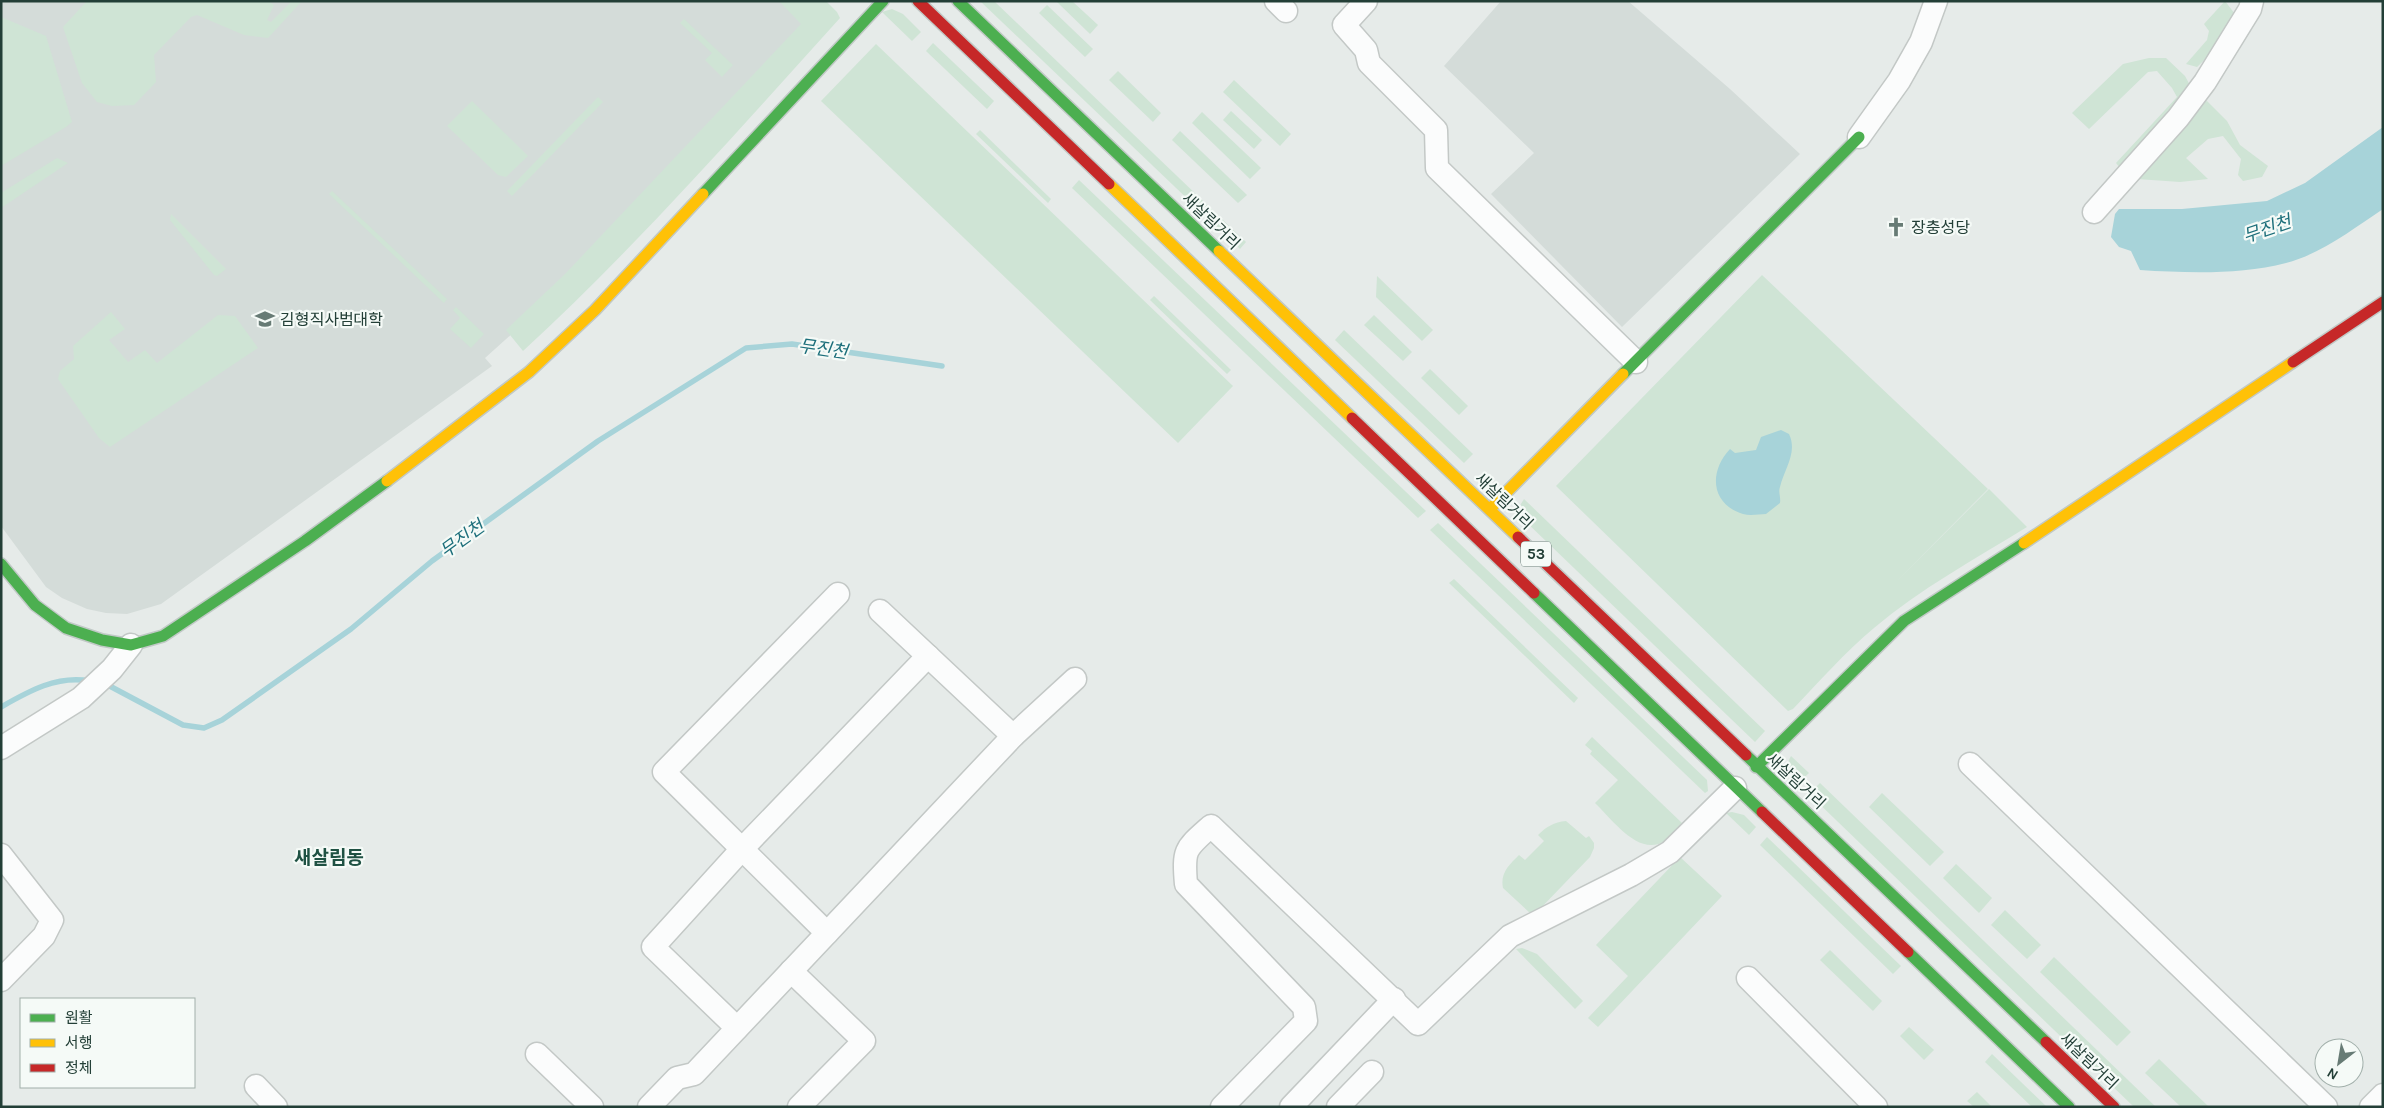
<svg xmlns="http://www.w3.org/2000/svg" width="2384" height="1108" font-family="Karla,'Noto Sans KR',sans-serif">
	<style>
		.built { fill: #d4dcd9 }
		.green { fill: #cfe4d5 }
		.water { fill: #a7d3d9 }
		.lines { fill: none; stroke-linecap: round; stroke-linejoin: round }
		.stream { stroke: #a7d3d9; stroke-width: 5.5 }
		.street-casing { stroke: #c3c8c6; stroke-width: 25 }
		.fast-casing { stroke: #c1c9c6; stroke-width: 14 }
		.slow-casing { stroke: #c1c9c6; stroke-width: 14 }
		.jam-casing { stroke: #c1c9c6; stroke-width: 14 }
		.street { stroke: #fbfcfc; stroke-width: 22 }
		.fast { stroke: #4caf50; stroke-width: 11 }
		.slow { stroke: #ffc107; stroke-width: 11 }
		.jam { stroke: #c62828; stroke-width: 11 }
		.labels { text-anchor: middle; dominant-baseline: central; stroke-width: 4.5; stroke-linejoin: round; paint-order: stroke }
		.shield { fill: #f5faf7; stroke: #627771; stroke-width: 1 }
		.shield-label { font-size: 15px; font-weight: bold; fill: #233f37 }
		.street-label { font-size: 16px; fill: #233f37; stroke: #f5faf7 }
		.poi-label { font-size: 16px; fill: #233f37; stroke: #f5faf7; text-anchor: start }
		.water-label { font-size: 18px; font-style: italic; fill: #1d6f7b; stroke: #f5faf7 }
		.quarter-label { font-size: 19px; font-weight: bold; fill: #1f5143; stroke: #f5faf7 }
	</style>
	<rect width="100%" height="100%" fill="#e6ebe9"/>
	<g class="built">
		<path d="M1,1H796L816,21L572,280L485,358L492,366L161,604L127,614L106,613L87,609L62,598L46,587L1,526Z"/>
		<path d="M1501,1H1628L1730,89L1800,154L1622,327L1491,194L1534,153L1444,66Z"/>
	</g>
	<g class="green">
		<path d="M87,1H269L274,5L267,20L271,22L292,1H302L268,38L244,35L197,15L191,17L154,55L156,82L134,105L112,106L97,102L82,83L63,27Z"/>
		<path d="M779,1H826L837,12L840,18C737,132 636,247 523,351L506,330L566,273L801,24Z"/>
		<path d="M980,1H994L1246,242L1240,249Z"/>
		<path d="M1056,1H1072L1098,25L1090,34Z"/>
		<path d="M2225,1L2238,18L2221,44L2197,67L2186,64L2207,40L2209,31L2204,24Z"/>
		<path d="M1047,5L1093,49L1085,57L1039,13Z"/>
		<path d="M892,9L903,14L921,32L912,41L882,12Z"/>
		<path d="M1,17L46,36L72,122L66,127L1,166Z"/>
		<path d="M684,19L733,65L722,77L705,60L712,53L680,23Z"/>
		<path d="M933,43L994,101L987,109L926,51Z"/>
		<path d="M876,44L1233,386L1178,443L821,101Z"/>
		<path d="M2149,58H2166L2185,76L2192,89L2121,169L2116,163L2177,97L2172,88L2157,71L2148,72L2089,129L2072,113L2123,64Z"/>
		<path d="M1118,71L1161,113L1153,122L1109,80Z"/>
		<path d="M1234,80L1291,134L1280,146L1223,92Z"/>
		<path d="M598,97L603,102L512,196L507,191Z"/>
		<path d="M472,101L528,156L506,177L498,175L447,126Z"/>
		<path d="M2207,101L2227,121L2240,145L2268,166L2262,177L2243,181L2238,175L2241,159L2223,136L2208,139L2186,158L2208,179L2180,182L2137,179L2197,104Z"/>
		<path d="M1231,111L1262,140L1254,149L1223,120Z"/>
		<path d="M1202,112L1261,168L1250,179L1192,123Z"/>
		<path d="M980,130L1051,199L1048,203L976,134Z"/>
		<path d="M1180,131L1247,195L1238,203L1172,140Z"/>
		<path d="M57,158L68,163L1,208V193Z"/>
		<path d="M1079,180L1426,511L1418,518L1072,188Z"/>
		<path d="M332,191L447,299L444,303L329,194Z"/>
		<path d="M171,214L226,269L217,276L214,275L170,220Z"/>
		<path d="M1762,275L1988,489L1898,580L1989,489L2027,527C1975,559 1920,589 1874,628C1845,652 1819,682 1793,709L1788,711L1556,486Z"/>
		<path d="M1377,276L1433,330L1422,341L1376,297Z"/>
		<path d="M1154,296L1231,370L1227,374L1150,300Z"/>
		<path d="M456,307L484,334L471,348L450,329L460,318L453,310Z"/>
		<path d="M111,312L125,329L109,340L128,362L145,350L157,363L218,315L235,316L258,348L110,447L99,438L58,379L60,371L74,359L73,346Z"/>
		<path d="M1374,315L1412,352L1403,361L1364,325Z"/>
		<path d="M1344,330L1473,454L1464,463L1335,340Z"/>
		<path d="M1430,369L1468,406L1459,415L1421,378Z"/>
		<path d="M1524,499L1765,731L1755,742L1522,518L1519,507Z"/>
		<path d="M1438,523L1707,780L1708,791L1705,793L1430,530Z"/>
		<path d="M1454,579L1578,698L1574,703L1449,583Z"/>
		<path d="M1592,737L1682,823C1677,828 1672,836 1666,840C1640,859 1613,820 1595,803L1618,780L1590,754L1592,751L1585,745Z"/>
		<path d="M1791,756L1809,773L1798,783C1789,774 1784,768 1791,756Z"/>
		<path d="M1820,783L2156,1107H2134L1809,794Z"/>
		<path d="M1882,793L1944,852L1930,866L1869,807Z"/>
		<path d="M1732,812L1744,815L1756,827L1749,835L1726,813Z"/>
		<path d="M1566,821L1586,838L1589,836L1594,843V848L1590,857L1536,913L1531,914L1503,888C1500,873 1509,865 1519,855L1525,860L1544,841L1538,835C1546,827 1554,822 1566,821Z"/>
		<path d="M1767,837L1901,966L1893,974L1760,845Z"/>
		<path d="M1680,857L1722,896L1598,1027L1588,1018L1628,976L1596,945Z"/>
		<path d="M1956,864L1992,898L1979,913L1943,878Z"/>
		<path d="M2005,910L2041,945L2027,959L1991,925Z"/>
		<path d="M1522,948L1537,954L1583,1001L1575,1009L1516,949Z"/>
		<path d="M1830,950L1882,1001L1873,1011L1820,960Z"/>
		<path d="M2054,957L2131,1032L2117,1046L2040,972Z"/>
		<path d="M1909,1027L1934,1050L1924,1060L1900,1036Z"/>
		<path d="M1992,1054L2047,1107H2032L1985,1062Z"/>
		<path d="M2159,1059L2209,1107H2181L2145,1073Z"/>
		<path d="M1977,1092L1992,1107H1974L1967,1101Z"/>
	</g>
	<g class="water">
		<path d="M2383,127V209C2353,229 2321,254 2286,263C2240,275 2187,273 2140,270L2131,251L2119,247L2111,237L2115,214L2119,209H2182L2267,201L2305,183Z"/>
		<path d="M1781,430L1789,434C1798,453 1784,469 1780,487C1778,492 1781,497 1780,503L1766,514C1759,514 1751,516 1743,514C1710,504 1709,471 1730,449L1735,453L1756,450L1761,437Z"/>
	</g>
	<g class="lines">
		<g class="stream">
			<path d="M104,683L183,725L204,728L222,720L351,629L432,561L598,441L746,348L792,344L942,366"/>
			<path d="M1,707C29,691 57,675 90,681"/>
		</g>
		<defs>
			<g id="street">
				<path d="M1276,1L1286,11"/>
				<path d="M1366,1L1344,25L1366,50L1369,63L1436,130L1437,168L1636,362"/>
				<path d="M1859,137L1899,81L1921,42L1936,1"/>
				<path d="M2094,212L2178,118L2205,82L2250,9L2252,1"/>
				<path d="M880,611L1013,736"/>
				<path d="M1,748L81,698L112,669L131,645"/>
				<path d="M1970,764L2326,1107"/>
				<path d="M1,855L52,920L44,936L1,980"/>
				<path d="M827,933L664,772L838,594"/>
				<path d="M791,971L864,1041L799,1107"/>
				<path d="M1748,978L1876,1107"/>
				<path d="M737,1028L653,947L742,849L928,656"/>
				<path d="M537,1054L592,1107"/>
				<path d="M256,1086L276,1107"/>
				<path d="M649,1107L677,1078L694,1074L1013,736L1075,679"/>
				<path d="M1222,1107L1306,1021L1304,1007L1186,884C1183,849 1185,849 1211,826L1418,1024L1510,936L1631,875L1670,852L1735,788"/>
				<path d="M1291,1107L1394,999"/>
				<path d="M1338,1107L1372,1072"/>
				<path d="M2371,1107L2383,1095"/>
			</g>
			<g id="fast">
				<path d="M958,1L1219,251"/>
				<path d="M703,194L883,1"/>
				<path d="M1623,374L1859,137"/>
				<path d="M1,564L35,605L66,628L102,640L131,645L163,636L305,541L387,481"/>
				<path d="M1534,593L1762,812"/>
				<path d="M1746,755L2046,1042"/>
				<path d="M1756,767L1904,621L2024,543"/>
				<path d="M1908,952L2069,1107"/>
			</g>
			<g id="slow">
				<path d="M1109,184L1352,418"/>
				<path d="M1219,251L1518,537"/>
				<path d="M387,481L529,372L595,310L703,194"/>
				<path d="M1490,509L1623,374"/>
				<path d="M2024,543L2293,362"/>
			</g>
			<g id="jam">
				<path d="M918,1L1109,184"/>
				<path d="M2293,362L2383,302"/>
				<path d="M1352,418L1534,593"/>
				<path d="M1518,537L1746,755"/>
				<path d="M1762,812L1908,952"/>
				<path d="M2046,1042L2114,1107"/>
			</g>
		</defs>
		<use href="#street" class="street-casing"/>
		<use href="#fast" class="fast-casing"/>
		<use href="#slow" class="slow-casing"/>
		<use href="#jam" class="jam-casing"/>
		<use href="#street" class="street"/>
		<use href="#fast" class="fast"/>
		<use href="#slow" class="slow"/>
		<use href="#jam" class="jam"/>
	</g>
	<defs>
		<symbol id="church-bare" viewBox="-9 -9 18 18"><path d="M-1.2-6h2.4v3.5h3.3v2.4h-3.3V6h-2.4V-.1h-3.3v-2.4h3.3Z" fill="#677b75" stroke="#f5faf7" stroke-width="2.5" paint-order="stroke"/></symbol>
		<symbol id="university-bare" viewBox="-9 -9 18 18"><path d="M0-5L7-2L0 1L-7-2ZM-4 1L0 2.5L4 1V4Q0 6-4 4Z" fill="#677b75" stroke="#f5faf7" stroke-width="2.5" paint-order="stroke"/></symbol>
	</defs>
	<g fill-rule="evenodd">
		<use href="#church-bare" x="1882" y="213" width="28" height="28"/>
		<use href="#university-bare" x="251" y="305" width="28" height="28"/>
	</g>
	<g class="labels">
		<rect class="shield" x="1521" y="541.5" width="30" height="25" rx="4"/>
		<g class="shield-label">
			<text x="1536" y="554">53</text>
		</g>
		<g class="street-label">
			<text transform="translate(1211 221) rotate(44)">새살림거리</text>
			<text transform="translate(1504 501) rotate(44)">새살림거리</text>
			<text transform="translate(1796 781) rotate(43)">새살림거리</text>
			<text transform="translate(2089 1061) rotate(44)">새살림거리</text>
		</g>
		<g class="poi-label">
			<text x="1911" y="227">장충성당</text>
			<text x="280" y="319">김형직사범대학</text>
		</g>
		<g class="water-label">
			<text transform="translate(2267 229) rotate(-19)">무진천</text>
			<text transform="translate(823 349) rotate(8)">무진천</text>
			<text transform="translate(462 539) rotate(-36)">무진천</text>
		</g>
		<g class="quarter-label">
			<text x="329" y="858">새살림동</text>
		</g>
	</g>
	<rect width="2384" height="1108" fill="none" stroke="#233f37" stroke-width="5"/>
	<rect x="20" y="998" width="175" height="90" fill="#f5faf7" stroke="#a1afaa"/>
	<rect x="30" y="1014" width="25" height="8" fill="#4caf50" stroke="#a1afaa"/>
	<text x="65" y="1023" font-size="15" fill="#233f37">원활</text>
	<rect x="30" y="1039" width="25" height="8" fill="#ffc107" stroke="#a1afaa"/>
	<text x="65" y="1048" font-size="15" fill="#233f37">서행</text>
	<rect x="30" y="1064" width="25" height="8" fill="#c62828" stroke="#a1afaa"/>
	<text x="65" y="1073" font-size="15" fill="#233f37">정체</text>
	<g transform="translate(2339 1063) rotate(211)"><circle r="24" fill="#f5faf7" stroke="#a1afaa"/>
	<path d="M0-4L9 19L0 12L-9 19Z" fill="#677b75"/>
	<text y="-8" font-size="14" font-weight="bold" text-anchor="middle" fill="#233f37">N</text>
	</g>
</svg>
